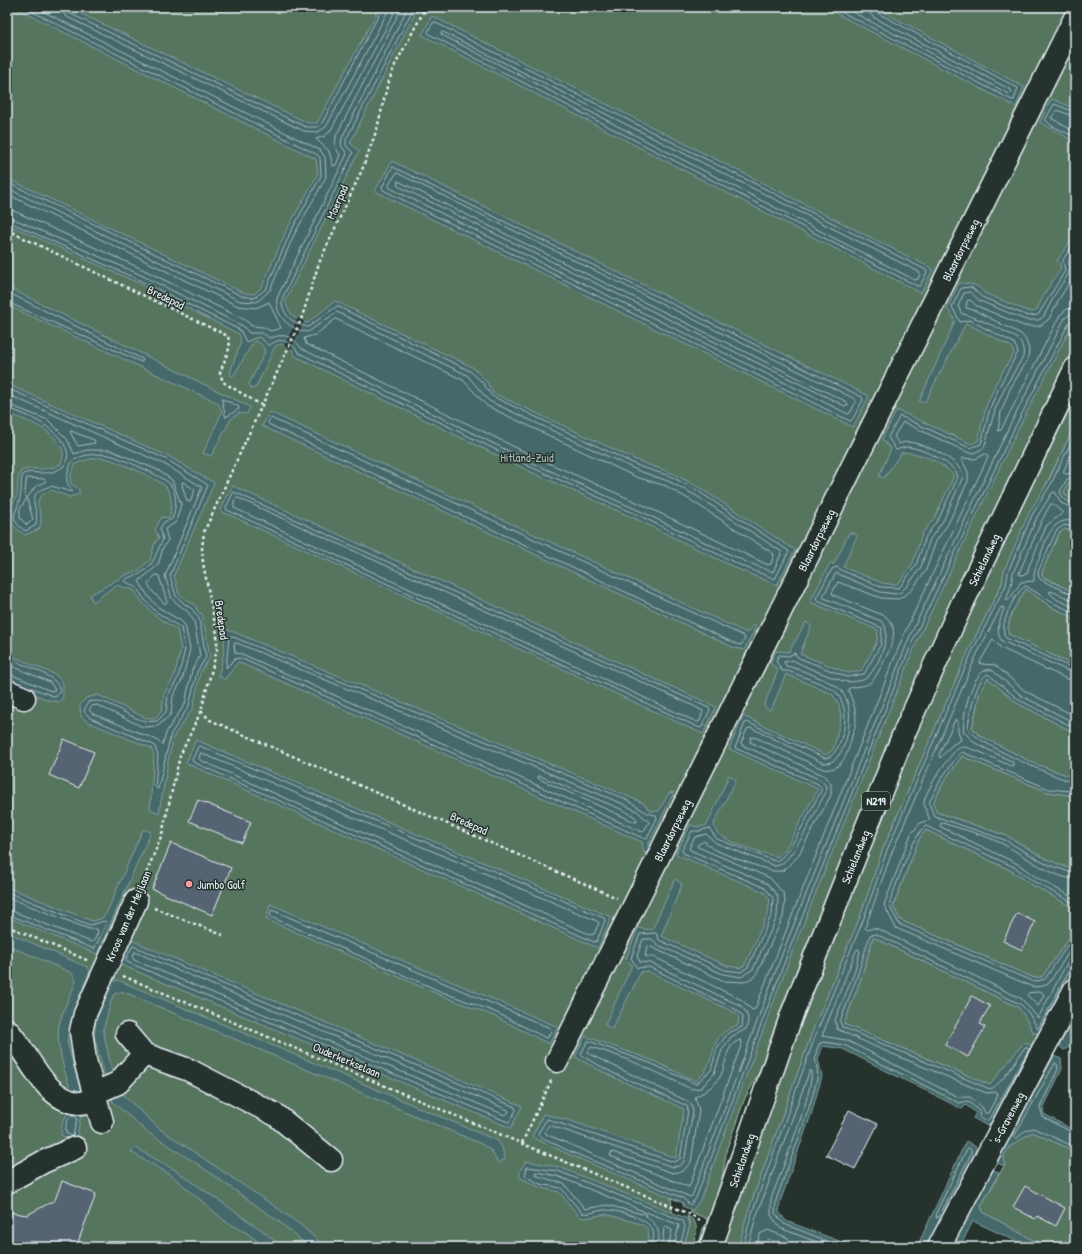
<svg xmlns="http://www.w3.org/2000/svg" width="1082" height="1254" font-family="'Patrick Hand',sans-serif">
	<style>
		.green { fill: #56755e; stroke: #9fb3ab }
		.water { fill: #45696a; stroke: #869fa3 }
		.pier { fill: #26332d }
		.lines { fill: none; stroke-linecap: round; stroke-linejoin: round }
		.shore { stroke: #a7bbbf; stroke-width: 1 }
		.building { fill: #576472; stroke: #e8f1f8 }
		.minor-casing { stroke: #e8f1f8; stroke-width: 25 }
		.major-casing { stroke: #e8f1f8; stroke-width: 25 }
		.path { stroke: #e8f1f8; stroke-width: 2.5; stroke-dasharray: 3 3; stroke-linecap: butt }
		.minor { stroke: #26332d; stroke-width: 22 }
		.major { stroke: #26332d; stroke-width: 22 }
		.poi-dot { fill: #ff9aa2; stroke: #26332d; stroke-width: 1.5 }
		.labels { text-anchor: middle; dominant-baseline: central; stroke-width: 3; stroke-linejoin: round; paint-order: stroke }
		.shield { fill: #26332d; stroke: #aeb8bb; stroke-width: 1 }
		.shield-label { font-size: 11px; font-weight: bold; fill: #e8f1f8 }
		.street-label { font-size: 12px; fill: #e8f1f8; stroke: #26332d }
		.park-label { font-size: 12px; fill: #aebfba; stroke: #26332d }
		.poi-label { font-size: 12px; fill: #e8f1f8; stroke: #26332d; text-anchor: start }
	</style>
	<rect width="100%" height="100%" fill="#26332d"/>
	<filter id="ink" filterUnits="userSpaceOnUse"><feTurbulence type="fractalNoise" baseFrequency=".025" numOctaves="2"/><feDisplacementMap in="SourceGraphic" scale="8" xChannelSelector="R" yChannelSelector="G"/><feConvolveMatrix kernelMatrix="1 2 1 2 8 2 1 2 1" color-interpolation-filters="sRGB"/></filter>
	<g filter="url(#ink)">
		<g class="green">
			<path d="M7,7H1075V352L895,733L765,1062L745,1098L727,1148L720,1191L703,1247H698L704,1225H706L707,1219L689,1211L695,1207L671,1198L674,1230L669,1247H7Z"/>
			<path d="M1075,399V425L1004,571L1002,583L968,652L883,849L860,917L813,1030L746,1218L739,1247H722L801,1017L876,825L984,578Z"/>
			<path d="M1069,481L1075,482V501L1066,496L1064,492Z"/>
			<path d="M1065,529L1075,532V593L1042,576V572L1059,533Z"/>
			<path d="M1026,589L1051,607L1075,618V666L1008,634C1007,617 1017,603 1026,589Z"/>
			<path d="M988,678L1017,703L1075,733V778L1035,764L979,735L972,729L980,691Z"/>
			<path d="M962,756L1048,792L1069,795L1075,799V871L1046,859L1007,836L936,812L933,803L944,781Z"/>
			<path d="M926,830L1014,872L1031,884L1075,909V930L1042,977L1034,978L900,920L893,906L919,839Z"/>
			<path d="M873,937L1018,1007L1024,1014L1033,1032L1041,1035C1030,1056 1006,1067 990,1085L844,1024L861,978Z"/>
			<path d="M1032,1132L1075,1151V1247H1049L1043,1243L1036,1242L983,1212L981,1206L1004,1166V1155L1009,1147Z"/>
			<path d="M687,1216C702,1222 695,1236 692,1247H683L690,1225Z"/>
		</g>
		<g class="water">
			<path d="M14,7H67L308,123H317L380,7H418L350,143L359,151L285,301C289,313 294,320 307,323L335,301L472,367L486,381L493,393L643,463L672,473L700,488L795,550L777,585L740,570L636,519L531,472L295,356L291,348L281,344L275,346L256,387L252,389L249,384L265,352C263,345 261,342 254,341L234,375L231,376L230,373L241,341L239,334L136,282L7,224V178L244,293L254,294L262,287L286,231L318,174L316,159Z"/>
			<path d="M824,7H874L1024,87L1016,107Z"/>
			<path d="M432,16L933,269L921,293L422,35Z"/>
			<path d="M1053,99L1075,109V142L1040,122L1050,101Z"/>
			<path d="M392,161L869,396L853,427L375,191Z"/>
			<path d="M1075,234V319L1018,429L918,639L792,952L700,1200L693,1210L684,1207L682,1202L568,1154L532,1137L543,1114L571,1121L676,1158L684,1109L611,1076L575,1057L585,1036L651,1060L696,1081C700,1077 706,1072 708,1066C717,1045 712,1035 738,1025L739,1017L736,1013L647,971L641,972L612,1029L605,1025L632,965L626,959L638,928L652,930L675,879L682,884L661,936L727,966L740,968L745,965L768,913L770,900L764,892L676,854L690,825L698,827L707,825L729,775L736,780L714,824C715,829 716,833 720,835C736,846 758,851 777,857L785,850L818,789L729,749L743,716L826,755L833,750L841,718L839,704L832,694L786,674L772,708L769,710L764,706L778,670L770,663L776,651L789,652L806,622L811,626L800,654L848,673L861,671L877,642L878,630L810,602L830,563L834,564L849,533H853L857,536L843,567L882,583L896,585L901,580L913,563L922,534L935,517L954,476C945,463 916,450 901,453L884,478L879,476L891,449L882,439L897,410L971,444L978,441L986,407L996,383L1014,353L1012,347L966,323L925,402H919L955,321L951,313L947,309L959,283C971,284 976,283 984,293L1030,312L1036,311L1046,291L1061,269L1060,263L1057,261Z"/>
			<path d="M7,287L250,407L247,414L239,413L231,419L211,456L203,453L222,412L218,403L7,305Z"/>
			<path d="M7,384L168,456L214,483L174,575L179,594L189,602L194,604L199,613L202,614L210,657L200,673L193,708L174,736L169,756L159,813L150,809L154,755L151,748L88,722L81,716L80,705L86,698L98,695L146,718H155L162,710L164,694L174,677L181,649L177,629C157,619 145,608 134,590L116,585L93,602L90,595L127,574L138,571L150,560L155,543L159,538L155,529L162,517L169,518C172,507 173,498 167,488C163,481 117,461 108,459C97,456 85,460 75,464L70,477L71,484L79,489V494L70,497L51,490C25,501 47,509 39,529L25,535C14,528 7,521 11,507C12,504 15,501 16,498C19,489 16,481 21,471C35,466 44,473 61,464C62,460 64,455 63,452C58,430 25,420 7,413Z"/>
			<path d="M270,412L747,633L753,625L756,626L744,650L735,648L262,426Z"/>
			<path d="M1075,425V482H1069L1064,492L1066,496L1075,501V532L1065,529L1059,533L1042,572V576L1046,579L1075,593V618L1051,607L1026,589C1017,603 1007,617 1008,634L1075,666V733L1017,703L988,678L980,691L972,728L979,735L1035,764L1075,778V799L1069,795L1048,792L962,756L944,781L933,803L936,812L1007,836L1046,859L1075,871V909L1031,884L1014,872L926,830L919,839L893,906L900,920L1034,978L1042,977L1075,930V967L1041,1035L1033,1032L1024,1015L1018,1007L873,937L861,978L844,1024L990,1085L1024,1042L1035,1046L994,1121L987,1126L973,1118L976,1113L966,1105L962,1109L843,1049L823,1046L818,1059L822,1076L811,1115L780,1202L779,1212L786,1221L855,1247H787L768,1239L765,1247H739L746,1218L813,1030L860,917L883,849L968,652L1002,584L1004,571L1029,513L1048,482Z"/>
			<path d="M233,486L716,707L703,734L221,511L226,497Z"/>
			<path d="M224,629L236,633L627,796L643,803L650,811H659L669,793L674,792L648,845V852L644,853L642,842L238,662L225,679L218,676C223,660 226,646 224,629Z"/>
			<path d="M7,654L56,675L63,683V697L59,702L48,700L7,682Z"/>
			<path d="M196,740L611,917L598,948L186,763Z"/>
			<path d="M143,829L151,832L97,954L7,917V887L92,921L101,919L106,914Z"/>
			<path d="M270,904L558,1027L549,1044L494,1016L440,995L266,919Z"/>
			<path d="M7,932L87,967L90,971L72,1016L67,1041L81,1092L72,1096C67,1077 55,1045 59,1025C62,1011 71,995 76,981L72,973L7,945Z"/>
			<path d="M131,940L522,1106L511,1128L119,964Z"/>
			<path d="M118,980L498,1141L502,1147L505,1159L498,1163L491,1150L479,1143L124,992H120L113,995L103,1030L113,1076L106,1080L94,1036L96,1020L111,982Z"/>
			<path d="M1075,1016C1075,1028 1078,1044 1064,1050L1059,1046Z"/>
			<path d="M1054,1056L1061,1059L1062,1069L1043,1109L1044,1114L1075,1131V1151L1032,1132L1009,1147L1004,1155V1166L995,1162Z"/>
			<path d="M120,1092L160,1129L280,1210L303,1227L325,1247H309L281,1223L199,1165L146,1131L113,1102L112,1097Z"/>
			<path d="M74,1110L81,1114L76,1142L61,1135C61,1124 64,1115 74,1110Z"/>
			<path d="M966,1141L976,1147L975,1155L928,1247H917Z"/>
			<path d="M134,1147L175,1170L263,1231L282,1247H265L247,1233L225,1221L171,1175L131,1152Z"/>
			<path d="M526,1161L559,1167L686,1218L690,1225L683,1247H618C627,1239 641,1252 649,1239L648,1229L641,1224L606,1214L585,1218L580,1217L559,1192L539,1187L519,1177L521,1169Z"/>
			<path d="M992,1169L999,1173L981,1206L983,1212L1036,1242L1043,1243L1049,1247H1029L973,1221L960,1247H951Z"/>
		</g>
		<path class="pier" d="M298,318L304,321L291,349L284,346Z"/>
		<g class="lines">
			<g class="shore">
				<path d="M62,7L63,13L67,17L304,131L318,132L326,127L387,13L388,7"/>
				<path d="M67,7L69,13L306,127H318L321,125L383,7"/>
				<path d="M394,7L393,15L331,130L325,136L316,139L329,151L333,166L336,165L340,155L335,146L336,136L402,7"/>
				<path d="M832,7L1012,100H1014L1018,88L876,12L873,7"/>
				<path d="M843,7L1009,94L1012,93L1011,90L873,17L869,12L868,7"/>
				<path d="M434,22L926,270L927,272L920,286H917L429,34L428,32Z"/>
				<path d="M443,32L919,272L920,274L918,279L915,280L442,35L441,33Z"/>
				<path d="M1075,112L1054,104L1045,120L1052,126L1075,137"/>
				<path d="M1075,117L1057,110L1051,118L1075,132"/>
				<path d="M393,167L862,397L863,400L852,420L850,421L383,190L382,188Z"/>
				<path d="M397,173L855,399L856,402L850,413L848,414L390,188L389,185Z"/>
				<path d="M398,181L847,402L848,405L845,406L398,186Z"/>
				<path d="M7,182L242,296L254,298L266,289L290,233L321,176L320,158L318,155L23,7"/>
				<path d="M7,188L240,301L257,302L270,290L294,235L326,177L325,157L320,150L34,7"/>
				<path d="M7,194L238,306L256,308L269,302L281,328L271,331L263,327L252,326L245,320L142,269L14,211L7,210"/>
				<path d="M7,216L139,274L243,326L249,333H262L270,338C285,333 292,336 302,349L535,464L640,511L744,561L773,572L782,552L695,495L668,481L639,471L489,401L467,375L337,312L308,332C292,331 274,316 277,298L347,154L341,145L342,138L408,7"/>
				<path d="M7,221L137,279L240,330L246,342C260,336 258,335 269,346C281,335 291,342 299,353L533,468L638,515L742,566L775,579L789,551L698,491L670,476L641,467L492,396L483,383L470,371L337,306L308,327C294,325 281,314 282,299L353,153L346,145V140L414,7"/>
				<path d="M1075,241L1063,260L1065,271L1038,315L1028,316L982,297L971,287L961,288L952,307L960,322L969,320L1014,343L1018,352L1000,385L990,408L981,444L970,448L900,416L888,437L896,450C899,449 904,447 908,447C921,448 955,463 958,477L939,518L926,536L916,565L899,588L881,587L843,571L837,567L832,569L816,598L817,601L882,628L881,644L864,674L847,677L799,658L794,653L789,656L779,655L776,661L782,671H788C798,675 830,686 836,692C842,699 845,709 845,718C845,729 838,758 825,758L747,722L745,723L735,748L818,784L821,788V791C813,804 788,861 775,861L717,839L709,828L699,831H692L682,850L683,853L765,888L773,898L772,914L748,967L741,972L725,970L659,940L656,933L640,934L631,958L637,968L649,967L737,1010L743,1016L742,1027L728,1033L717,1048L711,1070L696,1084L650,1063L589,1041L587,1042L581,1054L582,1056L613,1073L687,1106L688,1110L680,1159L674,1162L547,1119L538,1133L539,1136L569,1151L683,1198L690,1205L696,1198L789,950L914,638L1015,427L1070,321L1075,318"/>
				<path d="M1075,250L1069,260V273L1054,296L1044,316L1039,320H1026L980,301L970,292L964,293L958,306L962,314C970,314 1015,335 1020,341C1023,346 1024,352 1023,357L1005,387L995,410L984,448L974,453H969L903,422L894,436L899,444C901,443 905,442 908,442C923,443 962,460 963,477L943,521L930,539L921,567L908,585L901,592L896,594L880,592L836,573L823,596L824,598L881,621C896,631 874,677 863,680C859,681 852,682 848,682C839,681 800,665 793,660L784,662L786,666C795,667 830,681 837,687C841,689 844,695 846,699C855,714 846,767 823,763L760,732L750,728L747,729L741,743L742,745L821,780L826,786L825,794C816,809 792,866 775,866L716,843L706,834L695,837L689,848L690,850L768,884L778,896L777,917L753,969L741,977L723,974L658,945L652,939H643L637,956L640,962L651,963L741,1006C748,1013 750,1020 746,1029L731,1037L722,1050L714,1074L701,1088L691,1089C659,1073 626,1057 591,1047L588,1052L589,1054L691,1103L693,1111L684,1162L679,1166L673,1167L549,1125L545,1131L546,1134L690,1197L692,1196L784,949L910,636L1010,425L1065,318L1070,314L1075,313"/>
				<path d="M1075,274L1059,299L1049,319L1040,326H1024L977,306L970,300L967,301L966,308L974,310L1021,334L1026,340L1029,350L1028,359L1010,389L1001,412L998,431L1001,430L1060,315L1067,309L1075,307"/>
				<path d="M7,292L142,359L143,361L141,362L7,302"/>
				<path d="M336,319L463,380L487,406L636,477L666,486L692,501L774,554L771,564L768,565L643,505L537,458L306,344L304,338L315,335Z"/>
				<path d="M7,388L166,459L208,485L170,576L176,596L186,605L191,608L199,618L206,657L197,672L189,706L171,734L158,789L155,787L158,755L154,745L90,718L84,711L88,702C111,695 132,726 157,721L166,712L168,695L178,678L185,649L181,628L155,611L144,599L136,587L124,581C128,576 136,577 141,573C156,563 155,554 163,539L160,528L164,522L172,519C176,508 178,494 170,484C164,477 119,457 109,455C98,453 79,454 71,463C68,473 63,482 72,489V492L51,486C19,495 43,510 35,526L25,531C6,517 18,513 20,497C22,489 20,482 23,474C34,469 47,479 64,466C66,462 69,456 67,451C62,431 26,412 7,409"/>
				<path d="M7,394L164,464L202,487L165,576L172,599L188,612L194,621L200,656L192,670L185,704L167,731L162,745L155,739L93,714L89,710L92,706L97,705L143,727L158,726L171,714L173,696L182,680L190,649L185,625L181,621L158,607L148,596L139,581L158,565L163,548L168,540L165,529L176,522L181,504L172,480L158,470L110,450H87L74,454L67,439L48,420L7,404"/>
				<path d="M222,399L238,406L239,409L226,417Z"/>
				<path d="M271,418L744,636L745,639L741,645L736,644L270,425L268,423Z"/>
				<path d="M71,431L94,440L95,443L78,446L71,434Z"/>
				<path d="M1075,446L1063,472L1065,474L1075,473"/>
				<path d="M986,454L988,457L904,634L755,1009L752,1010L742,1000L654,957L645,956L647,947L649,946L724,981L744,982L754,977L758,971L783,917L785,901L784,894L770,878L698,847L697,845L704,841L713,849L737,859L772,871H783L798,856L831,795V783L823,775L750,742L751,737L757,738L823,769C843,772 848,752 852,736C854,731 856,724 856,718C856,707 851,699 848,689C855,685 864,688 871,682C875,678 878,672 881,667C888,653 903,629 885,616L833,595L832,593L838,582L881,598L899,599L911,591L926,570L936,541L948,524L968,481V472L961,458L975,459Z"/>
				<path d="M27,478L44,479L46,481L35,487L27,498L25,496Z"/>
				<path d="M1075,478L1067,479L1060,492L1064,499L1075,504"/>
				<path d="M183,482L195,490L190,502L187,501L182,485Z"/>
				<path d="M234,492L709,708L710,710L702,727L700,728L227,510L226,508Z"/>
				<path d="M238,498L694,706L703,711L700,721L697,722L234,508V501Z"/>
				<path d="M27,499L33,519L27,525L20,518V509Z"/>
				<path d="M1051,504H1053L1063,513L1047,525L1029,566L1027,574L1020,575L1019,573L1042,520Z"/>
				<path d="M1075,509L1061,503L1055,492L1052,493L1037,517L1013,573L1011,586L1006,600H1009L1021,582L1034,581C1033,567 1038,564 1042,551C1047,536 1055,515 1075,522"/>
				<path d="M1075,527L1064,525L1056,531L1038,572L1039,578L1045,582L1075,596"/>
				<path d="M156,575L159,576L167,602L165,604L153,592L148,584Z"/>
				<path d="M1075,601L1051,591L1049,592L1056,599L1075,608"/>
				<path d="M1075,613L1053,603L1026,586C1015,591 997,628 1006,638L1075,669"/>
				<path d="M231,636L625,799C635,804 646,815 656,815L657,818L647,838L645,839L240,658L235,659L226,668L229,637Z"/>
				<path d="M237,643L623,804L637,811L649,822L644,831L642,832L242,654L235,653L234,644Z"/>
				<path d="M7,658C22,665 58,674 60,691L56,697L29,687"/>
				<path d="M7,664L50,682L55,690L51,691L7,673"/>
				<path d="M1075,674L1002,641C994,631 1001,619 1004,608L1001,607L976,656L892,852L865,928L867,930L873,928L878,929L1022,999L1038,1018L1066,965L1075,961"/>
				<path d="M1075,680L1067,679L1001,648L993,639L980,662L981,664L995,665L1025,691L1075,716"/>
				<path d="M956,719L958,721V731L961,740L952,745L940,758L939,755Z"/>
				<path d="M1075,723L1022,696L992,670C973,664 961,718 964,732L975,743L1013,762V765L1011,766C1001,762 970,746 962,747C952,748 925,792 924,802C924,808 928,815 930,820L920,823L911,834L884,905L896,928L1033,987L1044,986L1049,983L1075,943"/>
				<path d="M1075,728L1019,700L988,674C976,679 969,716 968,728C973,742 1059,780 1075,782"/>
				<path d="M200,746L604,918L605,921L597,941L594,942L193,762L192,760L198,747Z"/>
				<path d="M201,753L597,921L599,923L594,934L591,935L200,760L199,758Z"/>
				<path d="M540,776L621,809L634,816L638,821L635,822L539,779L538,777Z"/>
				<path d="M1075,794L1070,791L1049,789L962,752L959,754L941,779L929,803L934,816L1005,840L1044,863L1075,874"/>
				<path d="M1075,879C1052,878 1024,855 1003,844C985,835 962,829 942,823L940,824L941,827L1018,864L1036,877L1075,899"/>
				<path d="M7,892L90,925L105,921L107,923L94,949L7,914"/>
				<path d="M7,897L89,929H97L98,932L94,941L91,942L7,909"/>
				<path d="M1075,904L1033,881L1016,868L926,826C915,830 893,892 889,905L899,924L1034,982L1045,979L1075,934"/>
				<path d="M272,910L550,1028L551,1031L548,1037L546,1038L495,1012L442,992L271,917L270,915Z"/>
				<path d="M133,946L515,1107L516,1110L510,1121L508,1122L127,962L126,960Z"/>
				<path d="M858,949L860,952L853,976L835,1020L837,1029L876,1047L986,1093L997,1092L998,1095L988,1113H985L982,1107L970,1097H958L846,1040L822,1036L856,951Z"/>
				<path d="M135,952L508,1110L509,1112L505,1115L134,960L133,958Z"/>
				<path d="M1042,992L1044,995L1038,1006L1027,995L1029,993Z"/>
				<path d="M741,1040L742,1043L689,1187L610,1156L612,1152L673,1173L683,1171L691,1162L699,1110L695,1097C705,1092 716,1085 721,1075C727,1063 725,1043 741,1040Z"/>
				<path d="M74,1115L77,1119L73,1135L71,1136L66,1133C65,1126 67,1117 74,1115Z"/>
				<path d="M1075,1134L1043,1117L1040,1107L1058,1069L1057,1064L1055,1063L1014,1137L1017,1138L1025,1131L1033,1128L1075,1147"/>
				<path d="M969,1148L971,1150V1154L939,1217L936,1218L937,1211L967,1149Z"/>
				<path d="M536,1172L557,1176L643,1211L644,1213L642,1214L607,1205L585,1209L564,1184L535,1175Z"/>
				<path d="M649,1247C668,1222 625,1212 607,1210C599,1209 591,1215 582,1213L561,1188L540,1184L525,1176L527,1167L558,1171L683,1221L685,1226L680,1247"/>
				<path d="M655,1247C664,1233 656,1224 645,1215L646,1212L679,1225L674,1247"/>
				<path d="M662,1247L664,1228L666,1227L672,1230L668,1247"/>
				<path d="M743,1247L750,1219L817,1031L864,918L887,850L971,654L1006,585L1008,572L1032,515L1051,484L1075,434"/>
				<path d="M748,1247L755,1220L810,1070C819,1079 777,1182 771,1199V1215L780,1228L830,1247"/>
				<path d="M756,1247L760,1234L768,1230L788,1238L792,1247"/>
				<path d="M843,1247L784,1224L775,1213L776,1200C790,1160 807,1120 817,1079C820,1065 810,1061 820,1043L824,1042L844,1045L959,1103L968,1101L979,1111L980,1118L986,1121L991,1117L1029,1049L1025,1047C1018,1057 1001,1086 990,1089L842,1027L840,1022L857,977L870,935L876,934L1020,1004L1028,1012L1038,1029L1070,969L1075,966"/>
			</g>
		</g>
		<g class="building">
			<path d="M64,739L94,752L79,788L49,775Z"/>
			<path d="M198,800L251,822L242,843L189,821Z"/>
			<path d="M171,843L231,868L212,915L152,889Z"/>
			<path d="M1017,913L1035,922L1022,950L1003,941Z"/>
			<path d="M972,996L990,1006L979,1024L985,1027L968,1057L945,1045Z"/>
			<path d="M849,1110L878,1124L855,1169L826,1155Z"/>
			<path d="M62,1181L96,1194L76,1247H7V1212L27,1215L55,1200Z"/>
			<path d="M1025,1186L1065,1208L1056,1226L1037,1216L1035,1219L1013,1207Z"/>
		</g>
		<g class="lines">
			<defs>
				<g id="minor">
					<path d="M7,691L24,698"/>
					<path d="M7,1030C29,1053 43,1099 78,1103C84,1104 91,1100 96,1099"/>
					<path d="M144,1054L189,1070L276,1115L331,1160"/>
					<path id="s1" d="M557,1061L1075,18"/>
					<path d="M95,1093L118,1083L144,1054L127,1034"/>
					<path d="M102,1122L85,1060L81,1031L85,1014L136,901"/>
					<path d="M7,1182L43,1162L75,1148"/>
					<path id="s2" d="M939,1247L1075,989"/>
				</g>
				<g id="major">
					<path id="s3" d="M711,1247L792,1014L905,731L962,604L1075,369"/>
				</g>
			</defs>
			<use href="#minor" class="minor-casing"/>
			<use href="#major" class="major-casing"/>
			<g class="path">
				<path d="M7,230L228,336L230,346L220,373L223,382L261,405"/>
				<path d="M201,711L210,720L617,898"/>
				<path d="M142,884L162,834L180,756L201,711L217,650V634L203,563L202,548L204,532L301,320L319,263L362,170L377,129L387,87L394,67L426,7"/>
				<path d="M154,908L223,935"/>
				<path d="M7,926L89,961"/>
				<path d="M123,976L692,1215L700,1221"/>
				<path d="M522,1143L552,1079"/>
			</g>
			<use href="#minor" class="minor"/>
			<use href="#major" class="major"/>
		</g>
	</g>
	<circle class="poi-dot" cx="189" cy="884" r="4"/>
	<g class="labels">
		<rect class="shield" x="862" y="792" width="28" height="18" rx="3"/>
		<g class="shield-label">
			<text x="876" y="801">N219</text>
		</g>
		<g class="street-label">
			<text transform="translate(337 202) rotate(-66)">Moerpad</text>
			<text stroke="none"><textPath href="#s1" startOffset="906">Blaardorpseweg</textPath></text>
			<text transform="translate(166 297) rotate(26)">Bredepad</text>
			<text stroke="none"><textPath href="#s1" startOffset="582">Blaardorpseweg</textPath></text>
			<text stroke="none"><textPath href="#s3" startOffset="740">Schielandweg</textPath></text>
			<text transform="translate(222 620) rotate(82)">Bredepad</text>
			<text transform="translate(469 823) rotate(24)">Bredepad</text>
			<text stroke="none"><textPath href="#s1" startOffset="258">Blaardorpseweg</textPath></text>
			<text stroke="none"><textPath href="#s3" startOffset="416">Schielandweg</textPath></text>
			<text transform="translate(128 916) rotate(-67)">Kroos van der Meijlaan</text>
			<text transform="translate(347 1060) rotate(23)">Ouderkerkselaan</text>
			<text stroke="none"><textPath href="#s2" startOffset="146">'s-Gravenweg</textPath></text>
			<text stroke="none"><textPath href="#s3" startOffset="92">Schielandweg</textPath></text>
		</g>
		<g class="park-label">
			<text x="527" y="457">Hitland-Zuid</text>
		</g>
		<g class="poi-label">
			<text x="197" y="884">Jumbo Golf</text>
		</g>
	</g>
	<rect width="1082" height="1254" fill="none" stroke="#26332d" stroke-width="24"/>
	<rect x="12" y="12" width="1058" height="1230" fill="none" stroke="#e8f1f8" stroke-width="1.5" filter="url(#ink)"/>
</svg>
